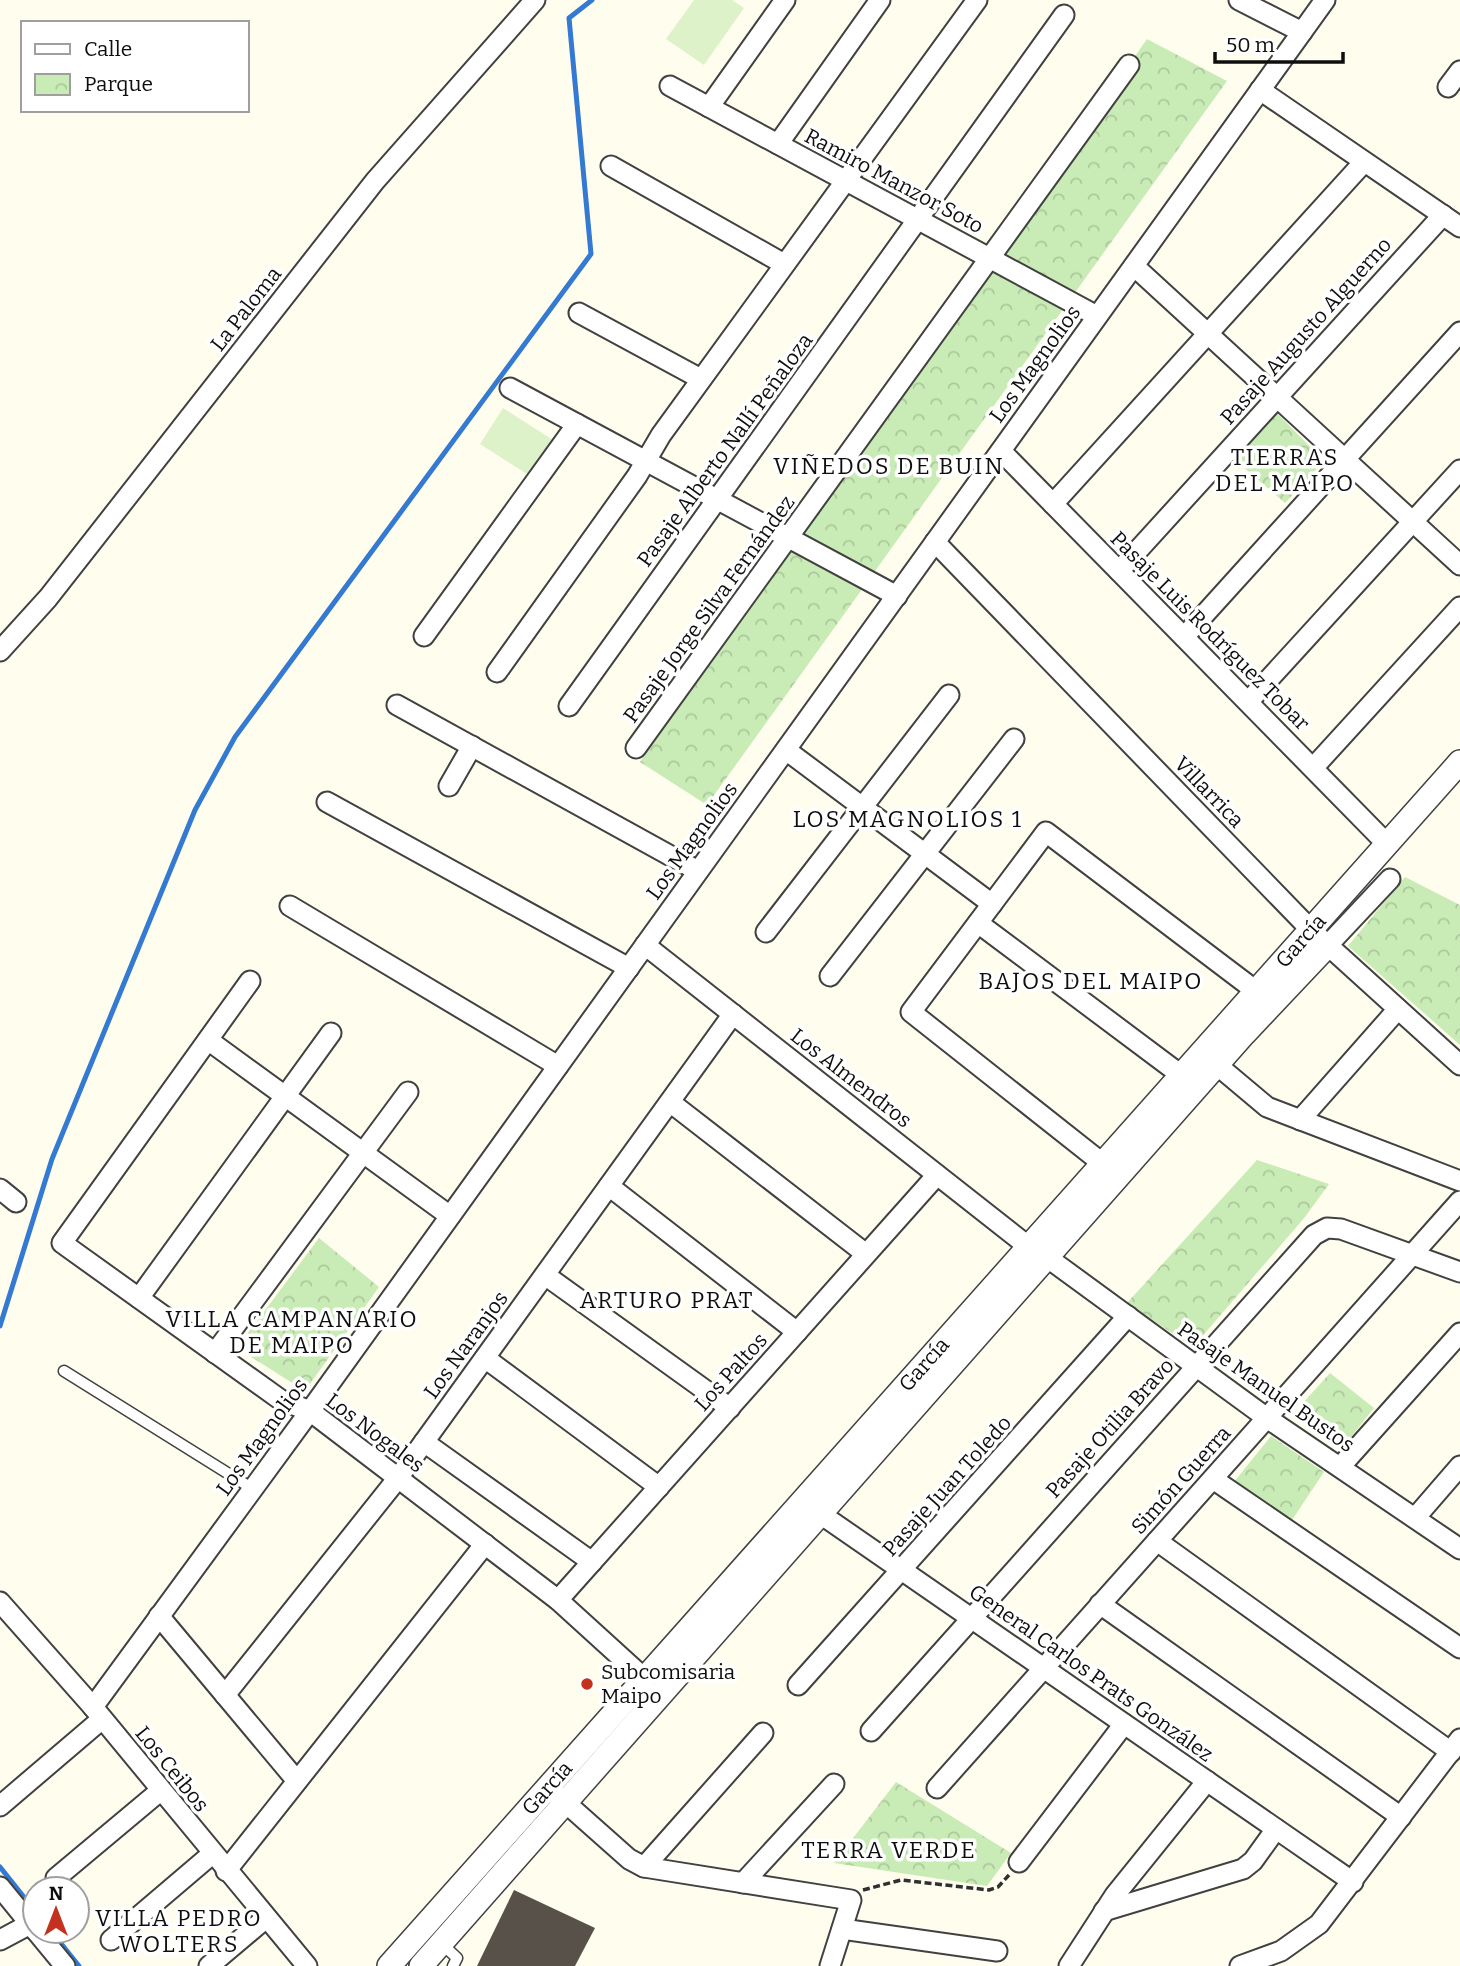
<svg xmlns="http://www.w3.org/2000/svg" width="1460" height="1966" font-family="Bitter,serif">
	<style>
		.park { fill: url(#park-crowns) }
		.pitch { fill: #ddf2c8 }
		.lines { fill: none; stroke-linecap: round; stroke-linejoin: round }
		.stream { stroke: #347ad3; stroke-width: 5 }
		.building { fill: #575149 }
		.service-casing { stroke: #414141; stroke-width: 13 }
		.minor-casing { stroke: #414141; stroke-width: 23 }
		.tertiary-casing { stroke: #414141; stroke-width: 26 }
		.path { stroke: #303030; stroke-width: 3.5; stroke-dasharray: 7 3.5; stroke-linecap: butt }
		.service { stroke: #fff; stroke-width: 10 }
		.minor { stroke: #fff; stroke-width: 19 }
		.tertiary { stroke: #fff; stroke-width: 23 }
		.poi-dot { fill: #c4321f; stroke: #fff; stroke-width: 2.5 }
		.labels { text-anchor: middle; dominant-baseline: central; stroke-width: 7; stroke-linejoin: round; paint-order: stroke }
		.street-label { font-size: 21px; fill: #0e0e0e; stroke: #fff }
		.poi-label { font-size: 21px; fill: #0e0e0e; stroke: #fff; text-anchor: start }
		.neighbourhood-label { font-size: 23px; letter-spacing: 2px; fill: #0e0e0e; stroke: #fff }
	</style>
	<defs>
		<pattern id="park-crowns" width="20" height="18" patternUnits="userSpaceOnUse" patternTransform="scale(1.75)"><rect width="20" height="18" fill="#c9ebb6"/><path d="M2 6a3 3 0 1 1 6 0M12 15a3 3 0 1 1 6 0" fill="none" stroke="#abc89b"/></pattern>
	</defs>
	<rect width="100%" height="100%" fill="#fffeee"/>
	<g class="park">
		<path d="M1147,39L1227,81L707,805L640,762Z"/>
		<path d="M1277,413L1324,461L1285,503L1235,460Z"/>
		<path d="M1405,877L1460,905V1045L1348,946Z"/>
		<path d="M1257,1160L1329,1184L1305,1217L1193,1347L1127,1303Z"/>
		<path d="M319,1238L379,1287L305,1391L237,1348Z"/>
		<path d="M1330,1373L1374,1408L1343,1447L1294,1413Z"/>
		<path d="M1271,1436L1324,1472L1292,1520L1234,1482Z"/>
		<path d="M896,1782L1011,1853L987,1886L834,1863Z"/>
	</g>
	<g class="pitch">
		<path d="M694,0H732L744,8L704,65L666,39Z"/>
		<path d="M503,408L553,440L530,476L480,444Z"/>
	</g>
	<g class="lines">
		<g class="stream">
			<path d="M0,1326L52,1159L195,810L235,737L591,254L569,18L592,0"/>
			<path d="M0,1867L35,1911"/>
			<path d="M51,1931L79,1966"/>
		</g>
	</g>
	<path class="building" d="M514,1890L595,1928L575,1966H477Z"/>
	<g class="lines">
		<defs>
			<g id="service">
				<path d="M64,1371L253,1489"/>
				<path d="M441,1943L457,1958L453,1966"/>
			</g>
			<g id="minor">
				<path d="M1239,0L1302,32"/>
				<path d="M670,86L1097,316"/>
				<path d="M1448,87L1460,71"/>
				<path d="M1260,90L1460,227"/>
				<path d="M709,107L785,0"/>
				<path d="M778,144L880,0"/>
				<path d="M611,166L784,264"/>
				<path d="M1134,266L1460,565"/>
				<path d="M579,313L701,379"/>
				<path d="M510,388L897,596"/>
				<path d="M1001,451L1387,844"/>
				<path d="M1053,504L1364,162"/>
				<path d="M935,542L1311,930L1460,1065"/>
				<path d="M1119,571L1443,215"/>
				<path d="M424,636L577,424"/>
				<path d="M1184,637L1460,332"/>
				<path d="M0,651L48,598L375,181L535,0"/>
				<path d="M497,672L637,476L661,435L977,0"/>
				<path d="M1248,702L1460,470"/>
				<path d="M397,705L698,871"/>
				<path d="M569,706L1064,15"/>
				<path d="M636,748L1129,65"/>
				<path d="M786,750L992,904"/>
				<path d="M1313,768L1460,607"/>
				<path d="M449,786L472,746"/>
				<path d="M327,802L629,968"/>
				<path d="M290,906L558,1066"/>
				<path d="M978,923L1181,1075"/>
				<path d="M766,932L949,695"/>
				<path d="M645,945L1029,1247"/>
				<path d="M1328,945L1390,879"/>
				<path d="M830,976L1014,739"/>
				<path d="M250,981L62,1243L281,1400L310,1411L558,1600L646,1680"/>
				<path d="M208,1040L450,1216"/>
				<path d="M1217,1065L1267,1107L1460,1181"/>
				<path d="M670,1102L866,1254"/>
				<path d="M1300,1120L1398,1009"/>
				<path d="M1102,1163L911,1012L1046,832L1256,991"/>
				<path d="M609,1186L797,1332"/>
				<path d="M0,1189L16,1202"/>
				<path d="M1048,1258L1267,1418L1460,1549"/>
				<path d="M545,1275L730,1408"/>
				<path d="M139,1298L331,1033"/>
				<path d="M215,1353L408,1092"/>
				<path d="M485,1358L659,1487"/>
				<path d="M424,1442L592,1562"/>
				<path d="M1340,1467L1460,1333"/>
				<path d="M1213,1479L1460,1648"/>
				<path d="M809,1506L1353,1882"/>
				<path d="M1415,1518L1460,1466"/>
				<path d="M1157,1541L1451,1752"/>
				<path d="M558,1600L937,1175"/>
				<path d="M0,1602L93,1707L307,1966"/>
				<path d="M1100,1604L1401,1817"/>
				<path d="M159,1616L297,1781"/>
				<path d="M798,1685L1128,1316"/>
				<path d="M225,1695L398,1478L733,1014"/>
				<path d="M93,1707L310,1411L1325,0"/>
				<path d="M871,1731L1314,1235L1327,1228L1341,1229L1460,1272"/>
				<path d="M549,1788L629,1859L644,1867L851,1900L830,1966"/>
				<path d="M937,1788L1460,1201"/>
				<path d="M0,1806L102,1719"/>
				<path d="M1019,1862L1124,1724"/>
				<path d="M644,1867L763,1733"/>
				<path d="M226,1871L485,1544"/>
				<path d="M56,1878L160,1791"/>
				<path d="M743,1883L834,1784"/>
				<path d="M0,1887L35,1930"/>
				<path d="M1104,1911L1243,1869L1253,1861L1276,1829"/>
				<path d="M842,1929L997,1951"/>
				<path d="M36,1931L65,1966"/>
				<path d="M0,1940L30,1924"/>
				<path d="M111,1940L212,1854"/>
				<path d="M209,1966L266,1918"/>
				<path d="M1069,1966L1115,1895L1207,1781"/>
				<path d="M1240,1966L1281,1951L1319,1924L1460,1739"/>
			</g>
			<g id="tertiary">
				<path id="s1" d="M389,1966L1460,762"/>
				<path d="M421,1966L1244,1034L1328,945"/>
			</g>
		</defs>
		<use href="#service" class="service-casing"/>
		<use href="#minor" class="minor-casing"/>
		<use href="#tertiary" class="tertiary-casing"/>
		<path class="path" d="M863,1890L901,1880L989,1890L998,1887L1009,1875"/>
		<use href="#service" class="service"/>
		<use href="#minor" class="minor"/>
		<use href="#tertiary" class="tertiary"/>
	</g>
	<circle class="poi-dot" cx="587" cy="1684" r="7"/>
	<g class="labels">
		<g class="street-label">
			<text transform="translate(894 181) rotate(28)">Ramiro Manzor Soto</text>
			<text transform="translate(246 309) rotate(-52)">La Paloma</text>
			<text transform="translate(1306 331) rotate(-48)">Pasaje Augusto Alguerno</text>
			<text transform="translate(1035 364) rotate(-54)">Los Magnolios</text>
			<text transform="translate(725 450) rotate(-54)">Pasaje Alberto Nallí Peñaloza</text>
			<text transform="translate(709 609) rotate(-54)">Pasaje Jorge Silva Fernández</text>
			<text transform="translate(1210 631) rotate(45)">Pasaje Luis Rodríguez Tobar</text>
			<text transform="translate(1209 792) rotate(46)">Villarrica</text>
			<text transform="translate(692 841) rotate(-54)">Los Magnolios</text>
			<text stroke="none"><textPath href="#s1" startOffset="1372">García</textPath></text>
			<text transform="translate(851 1078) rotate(38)">Los Almendros</text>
			<text transform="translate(466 1345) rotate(-54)">Los Naranjos</text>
			<text stroke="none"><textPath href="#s1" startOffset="805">García</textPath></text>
			<text transform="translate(731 1372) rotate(-48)">Los Paltos</text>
			<text transform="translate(1266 1387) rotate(35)">Pasaje Manuel Bustos</text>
			<text transform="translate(1110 1428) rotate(-48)">Pasaje Otilia Bravo</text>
			<text transform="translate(375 1433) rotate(37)">Los Nogales</text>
			<text transform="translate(262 1437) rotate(-54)">Los Magnolios</text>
			<text transform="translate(1181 1480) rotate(-48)">Simón Guerra</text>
			<text transform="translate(947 1486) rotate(-48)">Pasaje Juan Toledo</text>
			<text transform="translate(1091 1673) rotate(35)">General Carlos Prats González</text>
			<text transform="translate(172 1769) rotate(51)">Los Ceibos</text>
			<text stroke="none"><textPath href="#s1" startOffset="238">García</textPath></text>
		</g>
		<g class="poi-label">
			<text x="601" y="1672">Subcomisaria<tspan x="601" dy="24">Maipo</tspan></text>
		</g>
		<g class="neighbourhood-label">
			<text x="1285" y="457">TIERRAS<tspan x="1285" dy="26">DEL MAIPO</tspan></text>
			<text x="889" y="466">VIÑEDOS DE BUIN</text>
			<text x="908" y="819">LOS MAGNOLIOS 1</text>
			<text x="1091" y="981">BAJOS DEL MAIPO</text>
			<text x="667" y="1300">ARTURO PRAT</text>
			<text x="292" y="1319">VILLA CAMPANARIO<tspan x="292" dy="26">DE MAIPO</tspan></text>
			<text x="889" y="1850">TERRA VERDE</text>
			<text x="179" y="1918">VILLA PEDRO<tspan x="179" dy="26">WOLTERS</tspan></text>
		</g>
	</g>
	<rect x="21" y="21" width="228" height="91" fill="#ffffff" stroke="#9f9f9f" stroke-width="2"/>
	<rect x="35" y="44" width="35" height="10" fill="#ffffff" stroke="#9f9f9f" stroke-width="2"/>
	<text x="84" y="56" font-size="21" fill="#0e0e0e">Calle</text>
	<rect x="35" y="74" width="35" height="21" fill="url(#park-crowns)" stroke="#9f9f9f" stroke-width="2"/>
	<text x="84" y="91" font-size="21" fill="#0e0e0e">Parque</text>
	<g transform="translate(56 1910)"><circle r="33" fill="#ffffff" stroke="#9f9f9f" stroke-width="2"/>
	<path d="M0-5L12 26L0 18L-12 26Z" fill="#c4321f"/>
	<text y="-10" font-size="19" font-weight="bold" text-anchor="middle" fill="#0e0e0e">N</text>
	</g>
	<path d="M1215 52v10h128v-10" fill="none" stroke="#0e0e0e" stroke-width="3.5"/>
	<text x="1226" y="52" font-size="21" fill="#0e0e0e" stroke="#ffffff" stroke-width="5" paint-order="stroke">50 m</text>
</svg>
